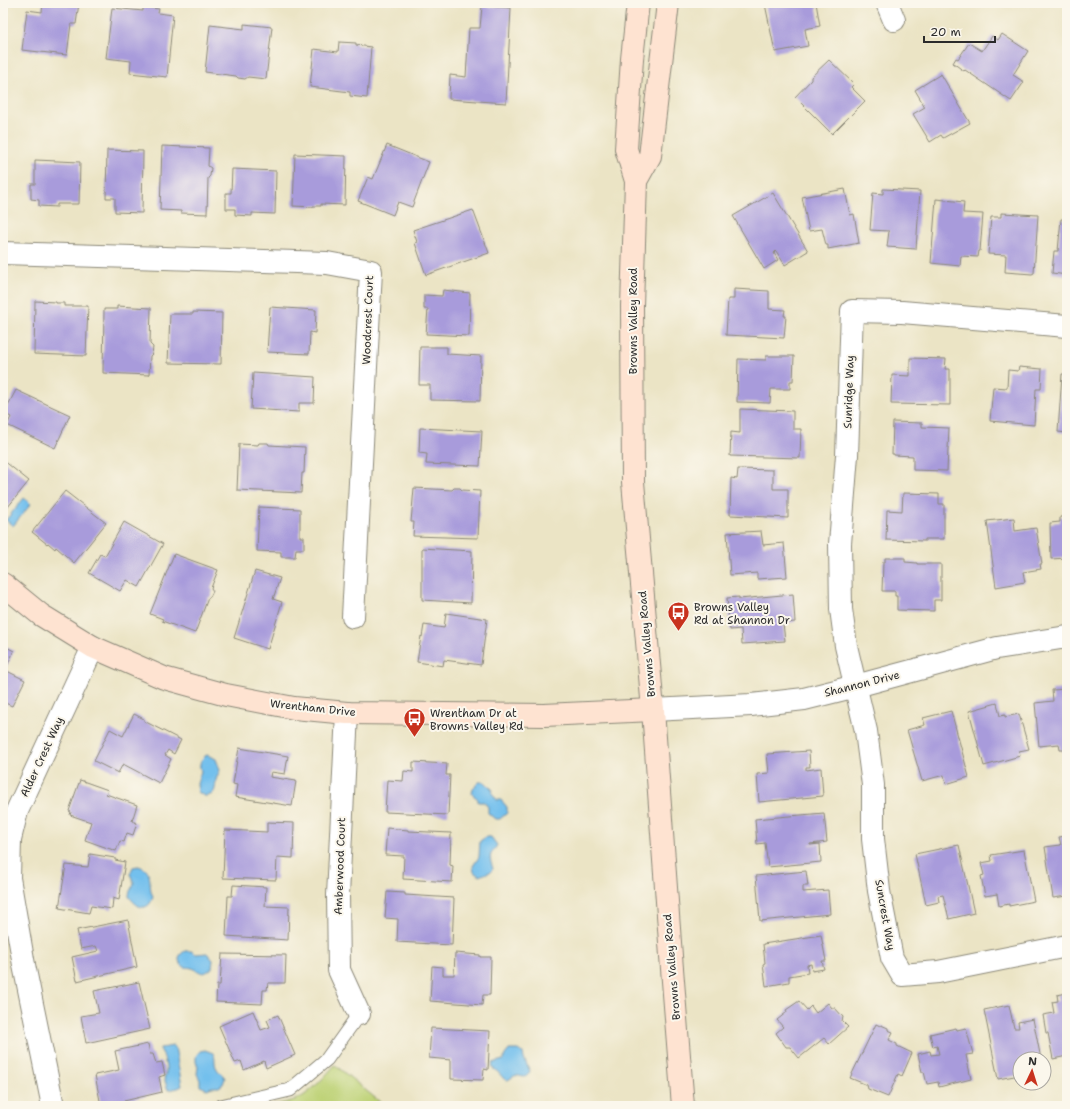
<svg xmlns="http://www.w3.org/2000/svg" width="1070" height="1109" font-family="'Shantell Sans',sans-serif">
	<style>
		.green { fill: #bdd276; stroke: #747e50 }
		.water { fill: #73c0ed; stroke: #4f768c }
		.building { fill: #a89bdb }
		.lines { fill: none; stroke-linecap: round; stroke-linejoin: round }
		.lane-casing { stroke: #8b8878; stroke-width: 15 }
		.street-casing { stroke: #8b8878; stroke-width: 24 }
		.secondary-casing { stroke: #8b8878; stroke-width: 24 }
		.lane { stroke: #fff; stroke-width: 13 }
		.street { stroke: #fff; stroke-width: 22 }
		.secondary { stroke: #fee3d1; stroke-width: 22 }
		.labels { text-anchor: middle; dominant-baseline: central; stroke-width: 4; stroke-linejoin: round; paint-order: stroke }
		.street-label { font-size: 11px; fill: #2b2b2b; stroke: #fbf7ec }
		.poi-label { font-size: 11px; fill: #2b2b2b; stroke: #fbf7ec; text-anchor: start }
	</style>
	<rect width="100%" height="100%" fill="#fbf7ec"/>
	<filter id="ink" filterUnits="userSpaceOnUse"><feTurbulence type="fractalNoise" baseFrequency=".025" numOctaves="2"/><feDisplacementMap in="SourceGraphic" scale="8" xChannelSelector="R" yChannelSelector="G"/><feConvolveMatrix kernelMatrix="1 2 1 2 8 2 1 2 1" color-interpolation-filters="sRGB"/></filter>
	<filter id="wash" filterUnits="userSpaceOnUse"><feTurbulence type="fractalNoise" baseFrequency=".012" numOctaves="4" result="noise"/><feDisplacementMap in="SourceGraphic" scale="16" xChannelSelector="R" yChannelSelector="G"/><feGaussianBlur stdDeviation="0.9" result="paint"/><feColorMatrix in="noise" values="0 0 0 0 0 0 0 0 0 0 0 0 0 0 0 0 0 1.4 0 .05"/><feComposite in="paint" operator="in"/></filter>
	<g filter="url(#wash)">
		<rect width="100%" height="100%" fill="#ebe4c5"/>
		<path class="green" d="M335,1065L385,1106H267C278,1104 293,1102 303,1096C315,1088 325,1076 335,1065Z"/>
		<g class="water">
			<path d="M24,498L31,504L13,526L6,520Z"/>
			<path d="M207,755L216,759L220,770C219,773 217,776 216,780C215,789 216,796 204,796L198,792L197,784L201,771C198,764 201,758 207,755Z"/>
			<path d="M479,782H485L493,790L492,793L497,800H501L507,807V813L500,819H495L488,813V807L484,802H478V799L472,794L473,788Z"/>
			<path d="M486,837H491L497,845C495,849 493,851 491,854C489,860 492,864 493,869L490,872L479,876L474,872L473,866L479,857L480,841Z"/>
			<path d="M138,866C152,869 149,880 151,891C151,893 153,895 153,897C149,910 140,910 132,900C130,898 129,898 129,895C129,891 133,887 134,883L130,874L133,867Z"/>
			<path d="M185,951H191L196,954L207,953L213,960L212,968C202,977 201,971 192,968C189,967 185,968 183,966C176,961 179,954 185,951Z"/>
			<path d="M173,1046L175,1047L182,1086L178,1088L168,1090L164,1078C169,1072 164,1055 160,1049V1048Z"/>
			<path d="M205,1050L213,1053C216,1058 214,1062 216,1067C218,1072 222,1073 225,1078L223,1084L219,1087H212L207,1089L200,1086V1080L197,1074L198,1066L196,1062V1056L200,1051Z"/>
			<path d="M509,1050H519L523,1053L524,1059L530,1071C525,1082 522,1074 514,1076C512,1077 510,1079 508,1080L504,1079L498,1072L492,1068L493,1063L503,1060L505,1055Z"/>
		</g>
		<g id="blocks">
			<g class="building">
				<path d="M43,3H79L76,24H71L67,55L22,50L27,10L42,12Z"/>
				<path d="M770,3H816L820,26L805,29L808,46L775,52L765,4Z"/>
				<path d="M482,6L511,8L506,103L449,99L450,75L466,77L469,28H480Z"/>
				<path d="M143,7L159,9L158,13L173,15L167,77L130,73L131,61L106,58L112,8L143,11Z"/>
				<path d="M244,24L272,27L266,79L248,77L245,79L238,78L236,76L205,72L210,25L244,29Z"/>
				<path d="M1002,34L1028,51L1013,75L1024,82L1011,101L965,70L964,71L953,63L956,58L958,59L969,43L982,51L992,36L998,40Z"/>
				<path d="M339,42L356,43V45L371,47L367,98L350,96V92L310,87L314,49L338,52Z"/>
				<path d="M829,60L854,84L851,87L865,101L832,134L795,97L811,80V77Z"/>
				<path d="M941,74L970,123L943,138L941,135L930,142L913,114L925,107L915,90Z"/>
				<path d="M387,145L429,162L412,207L398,202L393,215L358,201L368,177L373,179Z"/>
				<path d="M162,146L209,148L208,166L211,168L210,176L208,178L207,214L181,213V211L160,210Z"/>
				<path d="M107,150L143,151L142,213L115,212V198H106Z"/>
				<path d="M295,154L346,156L345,205L321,204V206H313V207L293,206Z"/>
				<path d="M35,160L80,162L79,204H57V207L39,206V200L31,199V184H35Z"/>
				<path d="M232,169L276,171L275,214L252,213V216L235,215V209H226V193H231Z"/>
				<path d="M845,189L850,215L854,214L859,243L828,249V245H826L822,229L809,231L802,197Z"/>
				<path d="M883,189L920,191L916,249L887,247L889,231L870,230L873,193L883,194Z"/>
				<path d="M773,193L808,251L785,265L776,251L774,253L778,260L764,269L733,216Z"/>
				<path d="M936,199L964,202L963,213L983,214L980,251H979L978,257L961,256L960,266L931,263Z"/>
				<path d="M473,210L489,253L426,275L415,243L417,242L413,230Z"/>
				<path d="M1001,213L1038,215L1034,273L1032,274L1005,272L1006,255L988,254L991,217H1001Z"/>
				<path d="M1061,219H1067V275L1052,273L1054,251H1058Z"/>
				<path d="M734,289L769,291V309L785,310L784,316H786L784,338L726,335L728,299H734Z"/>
				<path d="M443,290L470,293L469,336L426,334L428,309H424V295L442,296Z"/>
				<path d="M35,301L56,302V303H64V306H88L86,356L34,354Z"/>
				<path d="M117,306L151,308L150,344L153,347L152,354L150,356L149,375L103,373L104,309H117Z"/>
				<path d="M270,307L316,310L315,333L310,332L309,354L267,352Z"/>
				<path d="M193,312L222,313L221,364L168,363L170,314H193Z"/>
				<path d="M420,347H447V354L481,356L480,401L430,400V385H419Z"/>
				<path d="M766,356H794L793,381H790V389H771L770,403L737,402L738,359L766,360Z"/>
				<path d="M910,358L946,359L945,369H950V405L891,404L892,375L910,376Z"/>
				<path d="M1019,367L1042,369L1041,389H1036L1034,425L990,421L993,387L1007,388L1008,370L1018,371Z"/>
				<path d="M253,373L315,377L314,403H299V412L251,409Z"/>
				<path d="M1062,374H1067V433L1058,432Z"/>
				<path d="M16,390L70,415L55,448L7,425L11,417L4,413Z"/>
				<path d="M740,409L793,411V429H801L800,458L730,456L731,432L740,433Z"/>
				<path d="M893,422L922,423V427L949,428L947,471L913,470V456L894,455V454H892Z"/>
				<path d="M420,428L482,431L480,466L426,464L427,454L419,453Z"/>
				<path d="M259,443H268L269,445L305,447L304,473H302L301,493L237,490L239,444L258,445Z"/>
				<path d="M3,460L29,481L3,513Z"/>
				<path d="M738,469L773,470V489H788V518L730,515L731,478L737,479Z"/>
				<path d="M414,488L452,490L454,488H460L462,490L480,491L478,538L413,536L414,522H411Z"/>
				<path d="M65,491L106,523L74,563L56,547L55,549L48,543L47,544L32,532Z"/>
				<path d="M903,493L939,494V504H944V539H925V541L886,540L887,510L902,511Z"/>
				<path d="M259,507L300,509V537H304V549H296L295,557H281V552L257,551Z"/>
				<path d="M1067,516V558L1051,559L1050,523L1060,522V517Z"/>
				<path d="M1014,518L1015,531L1036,528L1042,564H1040L1041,569L1023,572L1025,582L996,587L987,521Z"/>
				<path d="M124,522L163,544L139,587L127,580L120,591L89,573L100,554L105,556Z"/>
				<path d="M761,531L763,545L784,543L787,577L757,579V573L730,575L727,533Z"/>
				<path d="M422,548L472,551L471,603L422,600Z"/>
				<path d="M174,554L218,570L211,588L213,591L210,597L208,598L195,633L162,621L163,619L150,614Z"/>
				<path d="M885,558H905V562L917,563V564H941V600H934V611L897,610V596H895V591H882L883,562H885Z"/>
				<path d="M255,571L280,578L273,599L282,602L268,649L234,638Z"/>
				<path d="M793,594L795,622L783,623L785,641L742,644L741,629L730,630L727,598L739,597V599Z"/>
				<path d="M446,613L487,619L481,665L444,660L443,666L417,662L421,636L422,637L424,625L444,628Z"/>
				<path d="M3,645L14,651L5,670L25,680L12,706L3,702Z"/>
				<path d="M1067,689V750H1060L1059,744L1039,746L1035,703L1053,701L1052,690Z"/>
				<path d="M997,703L1000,716L1005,715V717L1019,714L1029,749L1019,751L1020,756L984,766L969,711Z"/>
				<path d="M951,711L969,777L946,784L944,775L922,781L907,730L925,725L923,718Z"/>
				<path d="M134,714L144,719V721L181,740L174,754L168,750L165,755L171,759L159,783L123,764L118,773L94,761L110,729L123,736Z"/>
				<path d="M239,748L288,756L285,774L271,772L270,777L296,781L292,806L235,797L237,785L233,784Z"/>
				<path d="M809,751L810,767H806V770L821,768L823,796L759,802L757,774L769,773L767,754Z"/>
				<path d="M413,762L447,764L446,775H450L448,815L385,812L387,780L403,781L404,771L413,772Z"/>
				<path d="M80,780L108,790L106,794L137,805L132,821L137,823L133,835L127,833L124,842L120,841L116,851L85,840L91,822L70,815L71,812L69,811Z"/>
				<path d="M824,813L827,842L810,844V845L820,844L821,862L768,867L765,843L757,844L755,819Z"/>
				<path d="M267,822L294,823L293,858L277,857L276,880L223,878L225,830L267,832Z"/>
				<path d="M387,828L408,830V831L451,833L450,865L453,866L452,882L403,879L404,856L385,855Z"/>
				<path d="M1067,836V896L1053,898L1045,847L1061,845L1059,837Z"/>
				<path d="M959,845L974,913L949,919L943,895L938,896L939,902L926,905L915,854Z"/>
				<path d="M1024,850L1034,901L1009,906V904L999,906L997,894L985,896L981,876L984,875L981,863L992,861L991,855Z"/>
				<path d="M90,854L115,858V860L125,862L119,900L113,898L112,909L91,906L89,913L59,908L66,865L88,867Z"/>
				<path d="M806,871L808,886H803V892L828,890L830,914L760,921L756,876Z"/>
				<path d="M233,885L266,887L265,906L289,907L288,940L226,936L228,896H232Z"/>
				<path d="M387,892L405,893V895L454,898L452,945L397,942L398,919L385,918Z"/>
				<path d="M128,920L137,967L77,981L72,957L98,951L96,946L81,949L77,930Z"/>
				<path d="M821,935L826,961H822L824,969L812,971L811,964L807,965L808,973L789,976V982L766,986L763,964L765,963L763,944Z"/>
				<path d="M455,953L480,955V957H491L490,995H483L482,1005L430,1001L432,966L443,967V975H454Z"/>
				<path d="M222,954L286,955L285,983H268L267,990H263L262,1004L216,1002L217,985H220Z"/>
				<path d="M139,982L150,1029L86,1043L81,1016L99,1013L94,991Z"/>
				<path d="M1067,993V1056L1053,1059L1048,1033H1046L1043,1015L1054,1013L1052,1002L1058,1001L1057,995Z"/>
				<path d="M799,1001L807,1010L811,1006L816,1013L828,1003L832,1008H835L843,1017L842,1021L848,1027L829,1044L824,1038L799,1058L790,1047H786L776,1033L783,1027L777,1020L787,1012L786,1010Z"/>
				<path d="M1009,1005L1014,1028H1019L1018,1022L1033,1019L1041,1059H1020V1075L998,1079L984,1010Z"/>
				<path d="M253,1011L261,1030L270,1027L267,1020L278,1015L295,1055L266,1068L264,1061L244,1070L241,1061L235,1063L219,1026Z"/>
				<path d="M876,1024L880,1026L881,1025L888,1028V1030L893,1032L889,1040L897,1044V1046L912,1053L902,1076L898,1074L888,1097L868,1089L867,1085L850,1078Z"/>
				<path d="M431,1028L490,1031L488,1070L484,1069L483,1080L451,1079V1060L429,1058Z"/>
				<path d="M956,1028L957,1030L966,1028L973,1054L966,1055L971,1079L939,1087L938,1082L927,1084L924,1072H922L918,1054L930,1051L931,1055L939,1054L937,1046L933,1047L930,1034Z"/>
				<path d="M148,1044L150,1054H153L156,1063L162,1062L165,1075L159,1077L162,1092L124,1101L125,1105L120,1106H101L95,1075L119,1070L115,1051Z"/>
			</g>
		</g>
	</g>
	<g filter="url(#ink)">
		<use href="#blocks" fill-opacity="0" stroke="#8b8878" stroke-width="1"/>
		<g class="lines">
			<defs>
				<path id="lane" d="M221,1106L290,1090L327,1059L359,1014"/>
				<g id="street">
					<path d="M887,3L894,20"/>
					<path d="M3,253L327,263L371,271L353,617"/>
					<path d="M1067,326L902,312L852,311L847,455L840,544L841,609L846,646L866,731L873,785V839L879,891L892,958L902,975L938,972L1067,946"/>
					<path d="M653,710L751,705L804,699L856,686L997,648L1067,637"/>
					<path d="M347,713L338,895L339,970L359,1014"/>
					<path d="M53,1106L24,965L9,878L10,839L17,811L93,647"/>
				</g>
				<g id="secondary">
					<path d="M638,3L632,59L626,149L636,181L632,306L633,482L653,710L671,956L683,1106"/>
					<path d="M636,181L650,156L668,3"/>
					<path d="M3,584L41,615L93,647L164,678L226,695L294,708L347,713L544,715L653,710"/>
				</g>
			</defs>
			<use href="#lane" class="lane-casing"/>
			<use href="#street" class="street-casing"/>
			<use href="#secondary" class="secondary-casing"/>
			<use href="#lane" class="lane"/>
			<use href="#street" class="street"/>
			<use href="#secondary" class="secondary"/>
		</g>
	</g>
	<defs>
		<symbol id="bus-pin" viewBox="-11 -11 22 30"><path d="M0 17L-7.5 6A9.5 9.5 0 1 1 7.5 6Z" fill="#c8321e" stroke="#fbf7ec"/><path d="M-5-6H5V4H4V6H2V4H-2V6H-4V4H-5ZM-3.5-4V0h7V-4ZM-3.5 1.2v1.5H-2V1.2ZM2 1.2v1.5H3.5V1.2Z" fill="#fff"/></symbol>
	</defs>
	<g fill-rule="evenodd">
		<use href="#bus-pin" x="666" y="600" width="25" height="34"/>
		<use href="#bus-pin" x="402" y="706" width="25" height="34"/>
	</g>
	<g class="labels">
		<g class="street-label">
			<text transform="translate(368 320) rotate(-88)">Woodcrest Court</text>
			<text transform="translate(633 321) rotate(-90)">Browns Valley Road</text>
			<text transform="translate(849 392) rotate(-88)">Sunridge Way</text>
			<text transform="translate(647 644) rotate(-95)">Browns Valley Road</text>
			<text transform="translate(862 684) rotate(-14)">Shannon Drive</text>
			<text transform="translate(313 708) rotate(6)">Wrentham Drive</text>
			<text transform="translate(42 757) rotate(-65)">Alder Crest Way</text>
			<text transform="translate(340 866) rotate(-88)">Amberwood Court</text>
			<text transform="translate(885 915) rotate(80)">Suncrest Way</text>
			<text transform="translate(672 967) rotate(-95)">Browns Valley Road</text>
		</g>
		<g class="poi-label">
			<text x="694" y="607">Browns Valley<tspan x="694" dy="13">Rd at Shannon Dr</tspan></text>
			<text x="430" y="713">Wrentham Dr at<tspan x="430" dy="13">Browns Valley Rd</tspan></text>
		</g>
	</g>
	<rect width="1070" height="1109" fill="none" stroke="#fbf7ec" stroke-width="16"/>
	<g transform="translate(1032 1071) rotate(4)"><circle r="19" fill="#fbf7ec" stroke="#a8a59f"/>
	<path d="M0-3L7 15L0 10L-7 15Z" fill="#c8321e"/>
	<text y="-6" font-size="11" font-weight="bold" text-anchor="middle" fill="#2b2b2b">N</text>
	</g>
	<path d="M924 36v6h71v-6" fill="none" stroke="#2b2b2b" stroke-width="2"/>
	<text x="930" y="36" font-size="12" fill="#2b2b2b" stroke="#fbf7ec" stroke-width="3" paint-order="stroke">20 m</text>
</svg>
